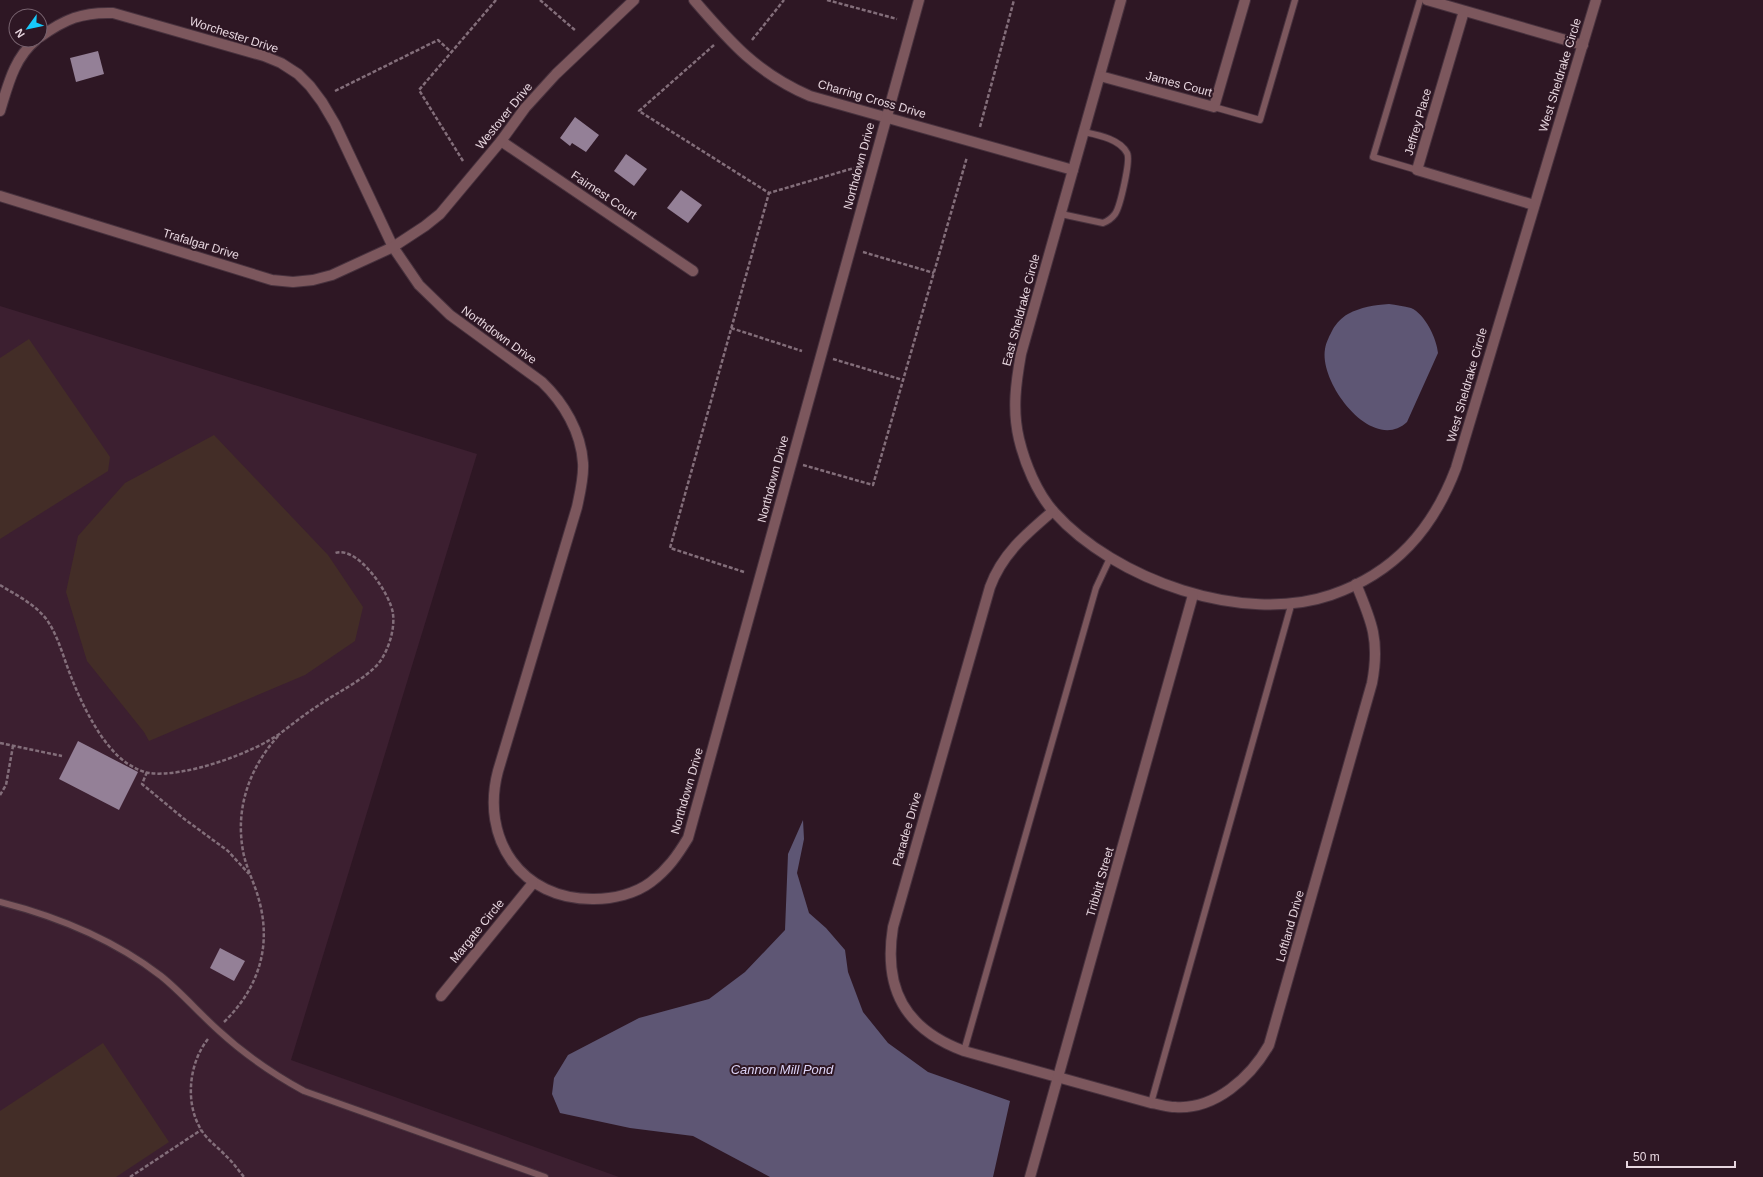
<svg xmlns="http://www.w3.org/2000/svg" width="1763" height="1177" font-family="Helvetica,sans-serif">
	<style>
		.built { fill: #3c1f30 }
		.green { fill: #432d27 }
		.water { fill: #5e5674 }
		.building { fill: #948097 }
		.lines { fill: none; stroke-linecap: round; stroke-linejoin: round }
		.service-casing { stroke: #48323e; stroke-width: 8 }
		.minor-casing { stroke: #48323e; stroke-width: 12 }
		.path { stroke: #836e7a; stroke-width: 2.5; stroke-dasharray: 4 2; stroke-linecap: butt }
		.service { stroke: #7c575d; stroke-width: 6 }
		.minor { stroke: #7c575d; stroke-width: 10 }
		.labels { text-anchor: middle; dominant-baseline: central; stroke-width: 4; stroke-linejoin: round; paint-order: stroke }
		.street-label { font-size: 12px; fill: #e7d6df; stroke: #2e1724 }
		.water-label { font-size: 13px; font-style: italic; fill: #ddd4f7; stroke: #2e1724 }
	</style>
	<rect width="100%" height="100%" fill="#2e1724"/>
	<path class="built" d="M0,306L477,454L291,1060L619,1177H0Z"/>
	<g class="green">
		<path d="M29,339L110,457L108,471L0,539V358Z"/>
		<path d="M214,435L328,555L363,607L355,641L305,675L149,741L144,732L87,661L66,592L78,536L125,483Z"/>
		<path d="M103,1043L169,1142L116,1177H0V1111Z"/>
	</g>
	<g class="water">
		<path d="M1389,304C1396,305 1404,306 1411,308C1425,314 1437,339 1438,353L1407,422C1373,454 1319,384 1325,349C1326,342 1330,335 1333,329C1336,324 1342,317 1348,314C1361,307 1374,305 1389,304Z"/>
		<path d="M803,820L804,839L797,873L809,913L826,928L845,950L848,972L863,1012L888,1043L928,1072L1010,1101L993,1177H770L693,1136L630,1128L560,1113L552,1094L554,1078L568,1055L639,1018L709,999L745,972L785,930L788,854Z"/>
	</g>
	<g class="building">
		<path d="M98,51L104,74L76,82L70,58Z"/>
		<path d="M575,117L599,135L586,152L572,143L570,146L560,138Z"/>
		<path d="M626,154L647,169L634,186L614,171Z"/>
		<path d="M681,190L702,205L688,223L667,208Z"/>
		<path d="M78,741L138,772L119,810L59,779Z"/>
		<path d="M220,948L245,961L234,981L210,968Z"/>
	</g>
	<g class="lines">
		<defs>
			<g id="service">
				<path d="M1214,107L1260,120L1295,0"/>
				<path d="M1417,170L1373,157L1420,0"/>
				<path d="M1061,214L1103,223C1108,221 1112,218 1115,214C1120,207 1131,160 1127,153C1120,139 1098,135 1084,132"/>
				<path d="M0,902C59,917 113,939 161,976C181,992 199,1013 218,1030C244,1054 273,1074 304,1091L545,1177"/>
				<path d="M964,1051L1096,588L1110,558"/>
				<path d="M1151,1103L1292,602"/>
			</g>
			<g id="minor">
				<path d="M694,0C731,43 757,73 810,96L1073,170"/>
				<path d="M1121,0L1021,354C1016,382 1012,410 1019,439C1025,464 1037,493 1054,512C1115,580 1243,625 1331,595C1395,573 1433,529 1456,468L1596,0"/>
				<path d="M1427,0L1583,45"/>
				<path d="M1464,11L1417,170L1534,205"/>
				<path d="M40,37C65,19 82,12 113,13L264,56L281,63L298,74L310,86L322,102L335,124L393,247L419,285L450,315L542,382C564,403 581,432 583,463C584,477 580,493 577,507L498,771C480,839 521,900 594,899C613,899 635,894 651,882C668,869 677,856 688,838L919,0"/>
				<path d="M1100,76L1214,107L1245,0"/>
				<path d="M0,111C8,85 14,58 36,40"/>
				<path d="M501,141L693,271"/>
				<path d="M0,196L272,280L293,282L313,280L332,275L393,247L425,226L440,214L501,141L525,108L556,74L634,0"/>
				<path d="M1053,511C1026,534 1002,554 990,587L893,927C883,989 905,1029 964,1051L1151,1103C1159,1104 1167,1107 1175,1107C1215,1110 1251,1077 1269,1045L1372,683C1380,641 1372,622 1356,584"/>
				<path d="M441,996L533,883"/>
				<path d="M1030,1177L1193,595"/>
			</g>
		</defs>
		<use href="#service" class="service-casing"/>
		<use href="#minor" class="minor-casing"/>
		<g class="path">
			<path d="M540,0L576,31"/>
			<path d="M827,0L897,19"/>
			<path d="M752,40L784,0"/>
			<path d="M714,45L639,111L769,193L854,168"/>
			<path d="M335,91L438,40L451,52"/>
			<path d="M980,127L1014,0"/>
			<path d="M463,161L419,90L496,0"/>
			<path d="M863,252L934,273"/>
			<path d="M731,328L802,351"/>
			<path d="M833,359L903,380"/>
			<path d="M803,465L873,485L967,157"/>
			<path d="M744,572L670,548L769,193"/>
			<path d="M0,585C16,595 35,604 47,620C58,636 63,656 70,674C81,703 102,747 128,764C135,768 142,772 149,773C184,778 254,753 282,732C295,722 308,712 322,703C338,692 365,679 378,664C388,652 395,630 393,614C391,595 358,545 335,553"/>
			<path d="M0,743L62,756"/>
			<path d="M147,772L142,784L183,818L228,851L249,874"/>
			<path d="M0,795L6,785L13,746"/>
			<path d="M224,1022C258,989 272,947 259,900C255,884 246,868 243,851C235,807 250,766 280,734"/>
			<path d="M208,1039C188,1064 184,1107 204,1134C211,1143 219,1148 226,1156C233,1162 238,1170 244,1177"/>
			<path d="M130,1177L201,1130"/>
		</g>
		<use href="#service" class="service"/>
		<use href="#minor" class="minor"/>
	</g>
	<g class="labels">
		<g class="street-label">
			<text transform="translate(234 35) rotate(18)">Worchester Drive</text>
			<text transform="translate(1560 75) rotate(-73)">West Sheldrake Circle</text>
			<text transform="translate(1179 84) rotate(15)">James Court</text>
			<text transform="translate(872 99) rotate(16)">Charring Cross Drive</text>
			<text transform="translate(504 116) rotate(-51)">Westover Drive</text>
			<text transform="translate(1418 122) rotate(-74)">Jeffrey Place</text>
			<text transform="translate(859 166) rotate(-75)">Northdown Drive</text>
			<text transform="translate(604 195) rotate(34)">Fairnest Court</text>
			<text transform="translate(201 244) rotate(17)">Trafalgar Drive</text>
			<text transform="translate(1021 310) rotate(-75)">East Sheldrake Circle</text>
			<text transform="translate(499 335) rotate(36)">Northdown Drive</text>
			<text transform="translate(1467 385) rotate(-74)">West Sheldrake Circle</text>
			<text transform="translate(773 479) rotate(-75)">Northdown Drive</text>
			<text transform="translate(687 791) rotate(-74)">Northdown Drive</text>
			<text transform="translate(907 829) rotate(-74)">Paradee Drive</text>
			<text transform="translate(1100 882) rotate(-74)">Tribbitt Street</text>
			<text transform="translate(1290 926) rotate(-74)">Loftland Drive</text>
			<text transform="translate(477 931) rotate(-51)">Margate Circle</text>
		</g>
		<g class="water-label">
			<text x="782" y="1069">Cannon Mill Pond</text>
		</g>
	</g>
	<g transform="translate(28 28) rotate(237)"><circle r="19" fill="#2e1724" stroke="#78636f"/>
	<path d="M0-3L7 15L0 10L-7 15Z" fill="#17cafb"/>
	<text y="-6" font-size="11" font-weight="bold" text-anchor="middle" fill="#e7d6df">N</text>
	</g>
	<path d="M1627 1161v6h108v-6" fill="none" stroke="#e7d6df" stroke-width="2"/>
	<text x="1633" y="1161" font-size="12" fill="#e7d6df" stroke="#2e1724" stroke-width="3" paint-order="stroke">50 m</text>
</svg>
